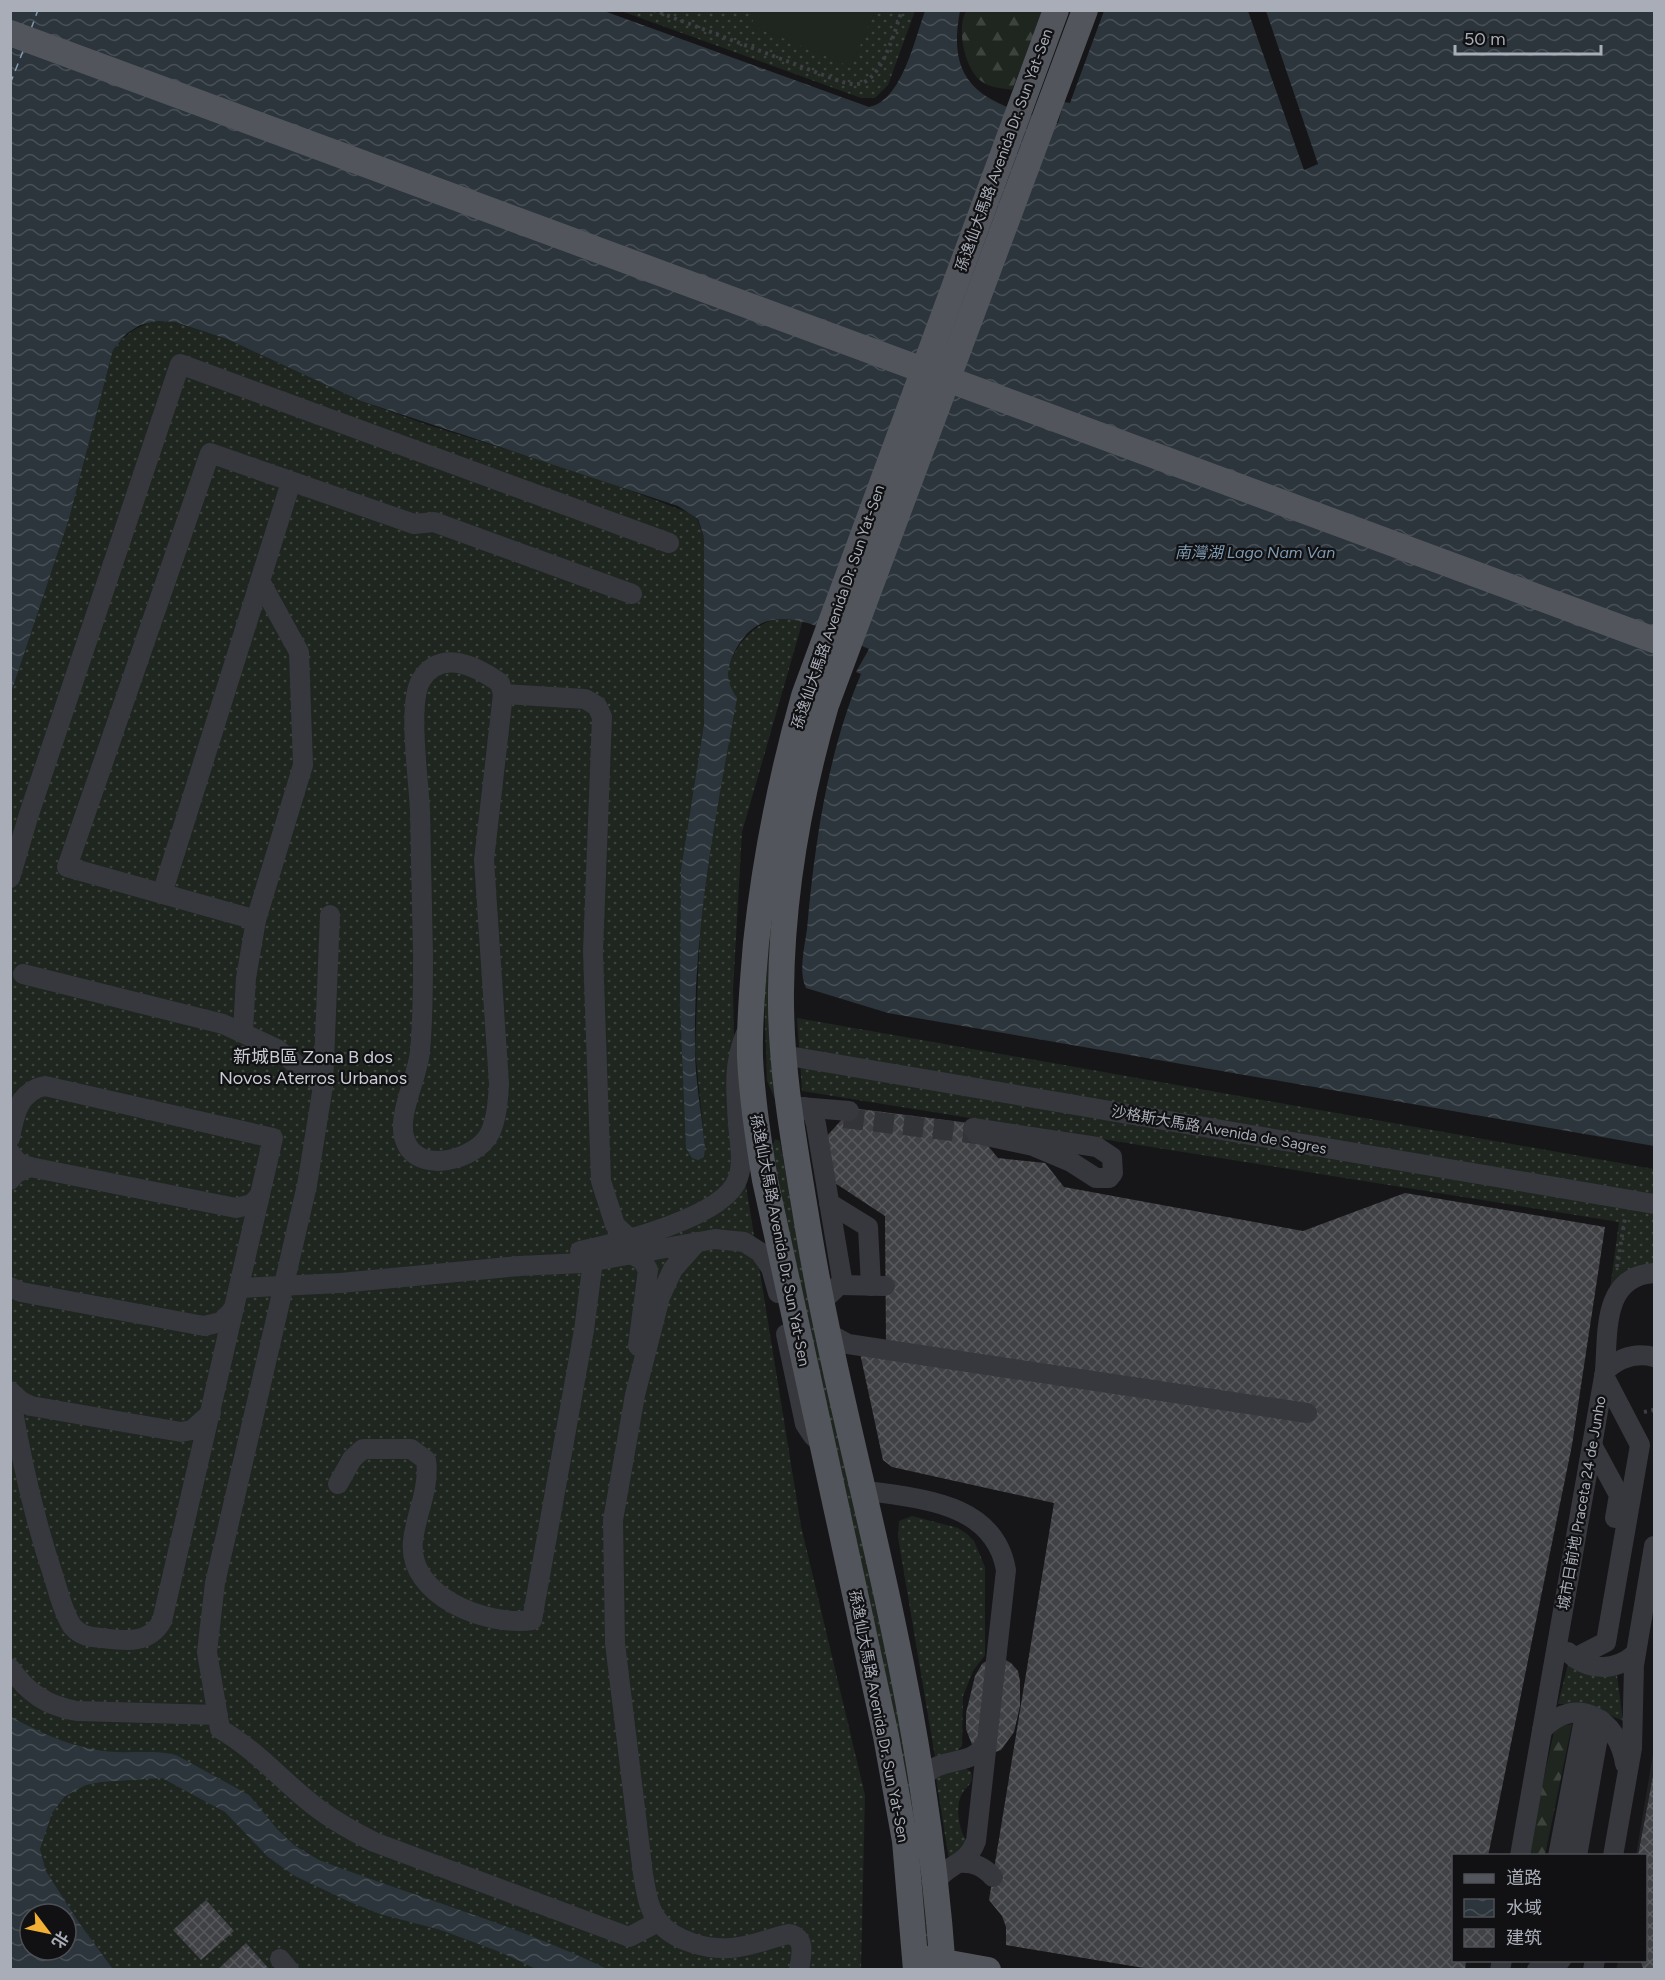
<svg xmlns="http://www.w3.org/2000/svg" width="1665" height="1980" font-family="Figtree,'Noto Sans SC',sans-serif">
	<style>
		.built { fill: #222225 }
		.grass { fill: url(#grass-dots); fill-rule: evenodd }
		.forest { fill: url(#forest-firs) }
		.pitch { fill: #1e261f }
		.water { fill: url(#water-waves); fill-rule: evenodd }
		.pier { fill: #161618 }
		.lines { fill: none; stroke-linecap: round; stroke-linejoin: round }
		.ferry { stroke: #7f9bb3; stroke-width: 1.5; stroke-dasharray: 8 6; stroke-linecap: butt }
		.building { fill: url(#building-cross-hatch) }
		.minor-tunnel { stroke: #333438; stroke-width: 20; stroke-dasharray: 20 10; stroke-linecap: butt }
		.path { stroke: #3d3f44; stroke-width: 4; stroke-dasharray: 3 4.5; stroke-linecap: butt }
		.minor { stroke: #37383d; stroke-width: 20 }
		.major { stroke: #53555c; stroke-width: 26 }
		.major-bridge { stroke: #53555c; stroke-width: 26 }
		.labels { text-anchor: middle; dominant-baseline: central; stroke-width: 4.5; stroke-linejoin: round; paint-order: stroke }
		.street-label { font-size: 15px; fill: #a8adb8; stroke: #111113 }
		.water-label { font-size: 16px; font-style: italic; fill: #7f9bb3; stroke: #111113 }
		.quarter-label { font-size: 18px; fill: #c9ccd4; stroke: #111113 }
	</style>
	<defs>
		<pattern id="grass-dots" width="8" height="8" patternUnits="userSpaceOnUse" patternTransform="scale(1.5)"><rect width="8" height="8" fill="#1e261f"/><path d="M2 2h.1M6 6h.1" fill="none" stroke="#3c433d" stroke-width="1.8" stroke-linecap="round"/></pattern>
		<pattern id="forest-firs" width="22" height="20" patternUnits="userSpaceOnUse" patternTransform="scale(1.5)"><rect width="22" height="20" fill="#1e261f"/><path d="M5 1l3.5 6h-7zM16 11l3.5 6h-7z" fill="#3c433d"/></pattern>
		<pattern id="water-waves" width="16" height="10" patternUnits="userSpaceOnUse" patternTransform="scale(1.5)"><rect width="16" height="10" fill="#2c353c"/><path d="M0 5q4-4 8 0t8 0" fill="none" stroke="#485056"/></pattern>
		<pattern id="building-cross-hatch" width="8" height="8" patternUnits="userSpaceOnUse" patternTransform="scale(1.5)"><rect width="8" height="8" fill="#404145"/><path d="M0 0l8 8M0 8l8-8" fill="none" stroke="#595a5e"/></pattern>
	</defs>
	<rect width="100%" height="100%" fill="#161618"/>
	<path class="built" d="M1654,1748V1969L1616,1970L1618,1961L1646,1960V1856L1636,1855Z"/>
	<g class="grass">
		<path d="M621,11H915L888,85L875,98H861Z"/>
		<path d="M157,321L174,322L227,339L361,401L428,425L598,478L689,513L697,519L704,537V664L730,662C744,631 768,612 803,620L742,832L733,990L736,1124L801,1526L865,1795L861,1969H113L80,1924L46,1871L40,1849L11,1789V693L69,519L113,350C126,334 136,326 157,321ZM736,697L712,832L700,930L695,1049L705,1148L681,1033V917Z"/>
		<path d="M813,717L777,1094L775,1099L767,1081L764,991L768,927Z"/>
		<path d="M797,1018L1654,1169V1269L1610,1289L1619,1222L802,1091Z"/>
		<path d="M775,1139L780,1141C811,1326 859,1507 895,1691C911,1776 921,1861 931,1947L924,1950L873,1634L777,1173L772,1148Z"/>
		<path d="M912,1516L958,1528L967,1534L974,1541L985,1567V1655L973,1671L963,1696L962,1746L955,1753L935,1757L898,1537L899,1521Z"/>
		<path d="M1569,1660C1583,1671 1600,1679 1617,1675L1623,1721C1600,1710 1584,1703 1558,1704Z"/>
		<path d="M962,1766L971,1772C974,1783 969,1784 963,1792C954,1806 959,1830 967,1842L949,1860L935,1772Z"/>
	</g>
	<g class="forest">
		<path d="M966,11H1043L1012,90C1003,88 992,88 984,83C965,73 956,29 966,11Z"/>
		<path d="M1572,1724L1545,1855L1527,1856L1555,1727Z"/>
	</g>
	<path class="pitch" d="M757,11V10L875,11L851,67L751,25Z"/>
	<g class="water">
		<path d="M11,11H604L869,107C902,101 915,38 925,11H960C944,93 993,104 1058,123L1064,102L1070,103L1104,11H1654V1146L888,1013L806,988C798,972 805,946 807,929C815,842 827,755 861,674L856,672L869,649C823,629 763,590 733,655C725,672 727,683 737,698C716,813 693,929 695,1048C695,1081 702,1115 705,1148L704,1157L698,1160L692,1158L686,1148L680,1005L681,870L704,725V537L698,519L678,506L361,401L227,339L175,322L157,321L140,325L126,334L113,350L69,519L11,693Z"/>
		<path d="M11,1717C45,1735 77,1750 116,1752C137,1753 156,1750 176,1755L249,1795L277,1829L295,1846L319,1860C415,1897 514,1924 607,1969H536L500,1952L441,1930L380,1914L350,1902L295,1876L268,1857L225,1812L162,1778L101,1782L86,1785L65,1796L52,1813L40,1849L46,1871L80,1924L113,1969H11ZM30,1914H66V1950H30Z"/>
	</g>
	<path class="pier" d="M1248,11H1266L1318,164L1304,170Z"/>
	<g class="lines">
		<g class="ferry">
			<path d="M31,29L38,10"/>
			<path d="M10,84L23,51"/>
		</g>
	</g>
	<g class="building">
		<path d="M852,1108L969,1123L998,1158L1045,1163L1064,1187L1303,1231L1405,1193L1605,1227L1572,1445L1488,1856H1454V1960H1466L1465,1970H1156L1006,1945V1927L1002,1916L989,1900L1054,1503L892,1467L883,1460L860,1353L886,1343L885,1216L835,1183L827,1136Z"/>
		<path d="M991,1658H1002L1011,1663L1018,1671L1020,1681V1706L1014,1732L1001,1750L990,1754L973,1747L966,1729V1713L975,1676L982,1664Z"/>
		<path d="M1653,1776L1654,1970H1644L1640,1960H1646V1856H1638Z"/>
		<path d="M206,1900L234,1931L201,1960L173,1930Z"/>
		<path d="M246,1943L270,1970H217Z"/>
	</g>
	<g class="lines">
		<path class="minor-tunnel" d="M844,1118L977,1134"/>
		<g class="path">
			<path d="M653,10L831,78C840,81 849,85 858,84C882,81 895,30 902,10"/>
			<path d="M1617,1267L1625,1218"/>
			<path d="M1644,1412L1654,1410"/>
		</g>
		<g class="minor">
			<path d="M503,694L500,683C476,666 441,648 421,680C407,704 419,781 420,811C421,859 422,908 423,956C423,988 423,1020 420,1051C418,1077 396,1116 405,1140C417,1176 477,1160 490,1133C497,1118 498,1100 499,1084L484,860L503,694L585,699L597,706L602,717L593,952L601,1181L615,1225L629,1238"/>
			<path d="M10,878L29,814L180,364L669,543"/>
			<path d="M162,894L291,482"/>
			<path d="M330,915L323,1086L307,1185L215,1583L207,1652L220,1729C254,1749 277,1775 307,1800C327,1817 350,1830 374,1842L629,1937L658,1922"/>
			<path d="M256,920L67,867L210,453L414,524L434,522L632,594"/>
			<path d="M23,974L223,1024L277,1049L323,1086"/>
			<path d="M243,1031L246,978L256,920L303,765L299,652L260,581"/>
			<path d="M783,1055L1654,1204"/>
			<path d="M800,1107L849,1111"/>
			<path d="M804,1107L813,1114L816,1124L842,1279C838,1291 825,1294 821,1306"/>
			<path d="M973,1128L1097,1147L1112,1157L1113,1173L1109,1178H1096L1071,1162L1033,1146L977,1134"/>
			<path d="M10,1138C14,1115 19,1091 45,1086L273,1138L162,1621C147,1648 118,1639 92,1637C85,1636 77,1632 72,1626C63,1612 59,1594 54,1578C34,1518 20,1455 10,1393"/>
			<path d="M10,1152L17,1162L30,1167L236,1208L252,1204L260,1195"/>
			<path d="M10,1180L16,1173L30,1167"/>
			<path d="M829,1203L868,1227L871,1286"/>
			<path d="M697,1242L673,1269L660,1297L635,1395L613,1520L615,1643L643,1874C646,1890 648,1910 659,1922C674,1941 708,1950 731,1948C750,1947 770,1938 789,1934C807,1938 801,1956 799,1970"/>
			<path d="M580,1251C618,1243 726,1217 738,1178C744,1161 739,1141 738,1123C736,1091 733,1063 746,1033"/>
			<path d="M631,1254L642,1260L648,1270L638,1346"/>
			<path d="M840,1285L885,1286"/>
			<path d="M10,1287L21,1292L204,1326L221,1322L234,1309"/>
			<path d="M239,1288L340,1283L519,1266L583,1263L715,1239L744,1242L760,1252L771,1268L778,1293"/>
			<path d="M826,1332L848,1344L1307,1413"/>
			<path d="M786,1334L805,1424L813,1436L821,1443"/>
			<path d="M1605,1371C1619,1358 1635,1352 1654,1357"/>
			<path d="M10,1391L22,1402L31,1406L181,1432L192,1430L211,1413"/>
			<path d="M1592,1445L1619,1495L1615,1518"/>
			<path d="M338,1484L352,1459L363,1449H411L426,1460C430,1489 416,1513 413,1541C407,1596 487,1627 532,1620L584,1330L593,1261"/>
			<path d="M862,1490C918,1499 994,1501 1006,1570L976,1841C967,1866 947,1863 935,1883"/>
			<path d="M1568,1652C1587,1671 1615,1672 1635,1654"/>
			<path d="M1575,1658L1606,1642L1640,1445L1604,1376"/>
			<path d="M10,1668C28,1693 47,1706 77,1711L218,1715"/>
			<path d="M1542,1730C1576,1693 1619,1720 1625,1764"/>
			<path d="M921,1780C940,1752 973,1771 987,1740"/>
			<path d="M1520,1856L1605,1371C1608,1333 1602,1276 1654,1273"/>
			<path d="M1558,1856L1585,1714"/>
			<path d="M1577,1856L1601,1720"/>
			<path d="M1613,1856L1632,1748L1634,1665L1654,1546"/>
			<path d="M959,1863C973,1862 983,1866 993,1877"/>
			<path d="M280,1959L289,1970"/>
			<path d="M1500,1970L1502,1960"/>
			<path d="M1537,1970L1553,1968L1561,1960"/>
			<path d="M1593,1970L1595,1960"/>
		</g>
		<g class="major">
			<path d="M927,1959L988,1970"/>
			<path d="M916,1970L905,1841L886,1736L765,1180C758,1139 752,1099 750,1057C749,1019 753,981 756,943C765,858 781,778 804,696L1056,10"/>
			<path d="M943,1970C935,1854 917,1738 893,1625C866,1494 831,1366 809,1234C796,1153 780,1073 781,991C782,893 799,798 826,705L1085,10"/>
		</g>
		<path class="major-bridge" d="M10,33L1654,640"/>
	</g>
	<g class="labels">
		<g class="street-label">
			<text transform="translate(1004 150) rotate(-70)">孫逸仙大馬路 Avenida Dr. Sun Yat-Sen</text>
			<text transform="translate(838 607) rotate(-71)">孫逸仙大馬路 Avenida Dr. Sun Yat-Sen</text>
			<text transform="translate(1219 1130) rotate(10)">沙格斯大馬路 Avenida de Sagres</text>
			<text transform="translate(780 1240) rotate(79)">孫逸仙大馬路 Avenida Dr. Sun Yat-Sen</text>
			<text transform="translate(1582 1503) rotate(-80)">城市日前地 Praceta 24 de Junho</text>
			<text transform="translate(879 1716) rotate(79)">孫逸仙大馬路 Avenida Dr. Sun Yat-Sen</text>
		</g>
		<g class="water-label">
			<text x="1255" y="552">南灣湖 Lago Nam Van</text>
		</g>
		<g class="quarter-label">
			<text x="313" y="1057">新城B區 Zona B dos<tspan x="313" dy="21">Novos Aterros Urbanos</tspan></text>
		</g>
	</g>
	<rect width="1665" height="1980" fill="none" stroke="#a8adb8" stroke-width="24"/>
	<rect x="1452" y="1854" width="195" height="108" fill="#111113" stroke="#4d4f55" stroke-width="1.5"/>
	<rect x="1464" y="1874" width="30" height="9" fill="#53555c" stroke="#4d4f55" stroke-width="1.5"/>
	<text x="1506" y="1884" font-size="18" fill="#a8adb8">道路</text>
	<rect x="1464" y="1899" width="30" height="18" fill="url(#water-waves)" stroke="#4d4f55" stroke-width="1.5"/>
	<text x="1506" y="1914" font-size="18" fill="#a8adb8">水域</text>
	<rect x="1464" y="1929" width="30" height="18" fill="url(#building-cross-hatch)" stroke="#4d4f55" stroke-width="1.5"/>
	<text x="1506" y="1944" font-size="18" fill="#a8adb8">建筑</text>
	<g transform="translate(48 1932) rotate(122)"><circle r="28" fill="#111113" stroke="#4d4f55" stroke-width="1.5"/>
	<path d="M0-4.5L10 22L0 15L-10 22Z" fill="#f2b134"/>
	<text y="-9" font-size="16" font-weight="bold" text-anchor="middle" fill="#a8adb8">北</text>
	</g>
	<path d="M1455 45v9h146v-9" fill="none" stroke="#a8adb8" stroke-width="3"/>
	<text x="1464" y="45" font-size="18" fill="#a8adb8" stroke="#111113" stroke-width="4.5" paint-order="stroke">50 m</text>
</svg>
